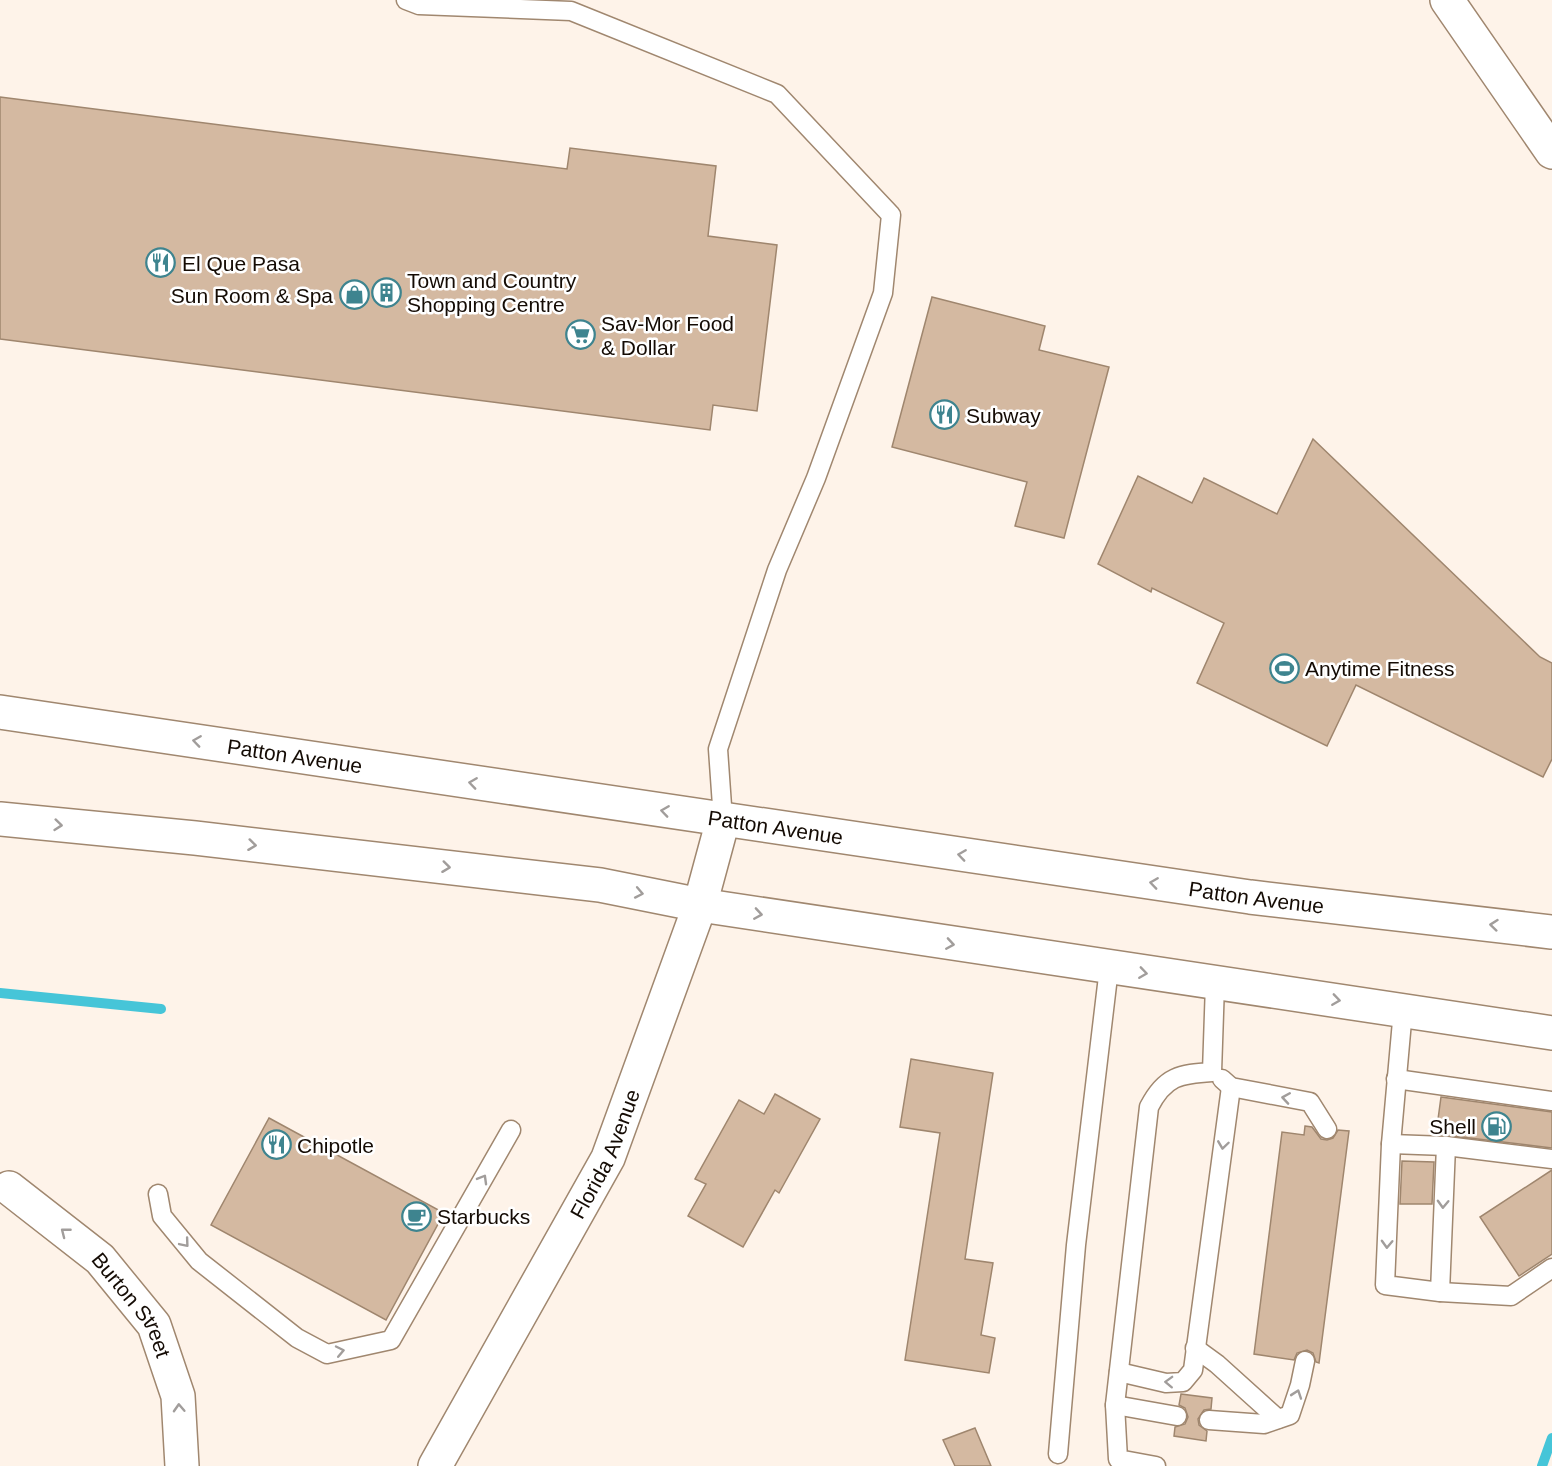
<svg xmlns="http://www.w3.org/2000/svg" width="1552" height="1466" font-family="Helvetica,sans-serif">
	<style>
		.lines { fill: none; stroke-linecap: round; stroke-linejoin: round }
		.stream { stroke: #46c5d8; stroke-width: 10 }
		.building { fill: #d4b9a1; stroke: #9f866e; stroke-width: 1.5 }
		.lane-casing { stroke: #a0876f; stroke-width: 21 }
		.street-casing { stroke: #a0876f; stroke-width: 36 }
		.primary-casing { stroke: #a0876f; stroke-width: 36 }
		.lane { stroke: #fff; stroke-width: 18 }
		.street { stroke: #fff; stroke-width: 33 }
		.primary { stroke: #fff; stroke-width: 33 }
		.oneway { stroke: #a19d9b }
		.labels { text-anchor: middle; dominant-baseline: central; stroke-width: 5; stroke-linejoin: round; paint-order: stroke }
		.poi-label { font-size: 21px; fill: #140b04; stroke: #fff; text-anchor: start }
		.street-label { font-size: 21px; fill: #140b04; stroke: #fff }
	</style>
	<rect width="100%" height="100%" fill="#fef3e9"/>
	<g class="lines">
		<g class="stream">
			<path d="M0,993L161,1009"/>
			<path d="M1542,1466L1552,1438"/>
		</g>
	</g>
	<g class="building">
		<path d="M0,97L567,169L570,148L716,166L708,236L777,245L757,411L713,405L710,430L0,339Z"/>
		<path d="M932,297L1045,326L1039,350L1109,367L1064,538L1015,526L1027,482L892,447Z"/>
		<path d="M1313,439L1540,657L1552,663V759L1543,777L1356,685L1327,746L1197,683L1224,623L1152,588L1151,592L1098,564L1138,476L1192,503L1204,478L1277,514Z"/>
		<path d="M911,1059L993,1073L965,1259L993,1263L981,1335L995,1338L989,1373L905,1360L940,1133L900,1127Z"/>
		<path d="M775,1094L820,1119L779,1193L775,1190L743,1247L688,1216L706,1184L695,1179L739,1100L764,1114Z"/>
		<path d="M1441,1097L1552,1112V1148L1436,1134Z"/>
		<path d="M269,1118L444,1213L386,1320L211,1225Z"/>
		<path d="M1305,1126L1312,1127L1321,1139L1327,1140L1333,1138L1338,1130L1349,1131L1319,1363L1316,1362L1313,1353L1307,1350L1297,1353L1294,1360L1254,1354L1282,1132L1304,1135Z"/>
		<path d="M1402,1161L1434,1162L1432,1204H1400Z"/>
		<path d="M1552,1170V1254L1519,1276L1480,1217Z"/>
		<path d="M1181,1394L1212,1398L1211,1409L1204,1410L1198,1419L1199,1425L1207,1431L1206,1441L1174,1436L1175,1427L1185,1424L1188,1417L1185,1408L1179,1405Z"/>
		<path d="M975,1428L991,1466H955L943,1440Z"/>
	</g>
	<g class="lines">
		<defs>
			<g id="lane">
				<path d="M406,0L419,5L571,11L777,94L891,215L883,293L816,478L777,570L718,749L723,820"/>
				<path d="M1403,1010L1391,1144L1385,1285L1440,1292L1511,1296L1552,1268"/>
				<path d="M1222,1079L1231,1087L1310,1102L1327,1129"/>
				<path d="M1396,1079L1552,1101"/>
				<path d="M1391,1144L1446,1146L1552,1159"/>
				<path d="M158,1194L162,1216L199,1261L297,1338L327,1354L391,1340L511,1130"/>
				<path d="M1440,1292L1446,1146"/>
				<path d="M1195,1348L1217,1364L1278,1419"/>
				<path d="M1119,1372L1166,1383L1183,1382L1193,1370L1231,1087"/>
				<path d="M1115,1405L1177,1416"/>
				<path d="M1209,1420L1264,1424L1290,1415L1300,1385L1305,1361"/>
				<path d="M1058,1454L1076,1245L1109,968"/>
				<path d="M1156,1466L1118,1459L1115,1405L1149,1107C1165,1076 1180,1074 1212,1072L1215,984"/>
			</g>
			<g id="street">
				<path d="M1447,0L1552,152"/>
				<path id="s1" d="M9,1188L100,1259L154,1325L178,1396L182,1466"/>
				<path id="s2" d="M435,1466L608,1158L700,905L723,820"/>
			</g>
			<g id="primary">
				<path id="s3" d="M0,712L1250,897L1552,932"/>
				<path d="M0,819L195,838L600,885L700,905L1552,1033"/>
			</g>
		</defs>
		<use href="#lane" class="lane-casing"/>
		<use href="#street" class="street-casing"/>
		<use href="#primary" class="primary-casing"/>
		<use href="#lane" class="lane"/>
		<use href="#street" class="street"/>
		<use href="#primary" class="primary"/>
	</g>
	<defs><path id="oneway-chevron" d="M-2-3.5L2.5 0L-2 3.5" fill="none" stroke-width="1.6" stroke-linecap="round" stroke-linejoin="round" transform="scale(1.5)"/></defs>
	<g class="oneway">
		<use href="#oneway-chevron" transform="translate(197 741) rotate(-172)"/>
		<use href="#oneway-chevron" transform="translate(473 783) rotate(-172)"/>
		<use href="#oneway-chevron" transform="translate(665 811) rotate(-172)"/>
		<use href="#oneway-chevron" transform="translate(58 825) rotate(6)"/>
		<use href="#oneway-chevron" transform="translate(252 845) rotate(7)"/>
		<use href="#oneway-chevron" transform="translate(962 855) rotate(-172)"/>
		<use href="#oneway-chevron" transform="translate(446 867) rotate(7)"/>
		<use href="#oneway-chevron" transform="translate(1154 883) rotate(-172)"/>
		<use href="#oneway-chevron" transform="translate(639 893) rotate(11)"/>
		<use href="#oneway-chevron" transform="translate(758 914) rotate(9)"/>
		<use href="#oneway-chevron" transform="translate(1494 925) rotate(-174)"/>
		<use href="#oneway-chevron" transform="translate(950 944) rotate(9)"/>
		<use href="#oneway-chevron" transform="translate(1143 973) rotate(8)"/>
		<use href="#oneway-chevron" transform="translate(1336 1000) rotate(8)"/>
		<use href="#oneway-chevron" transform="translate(1286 1098) rotate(-171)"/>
		<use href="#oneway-chevron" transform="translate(1223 1145) rotate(98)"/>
		<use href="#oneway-chevron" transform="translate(483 1179) rotate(-60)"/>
		<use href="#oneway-chevron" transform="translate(1443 1204) rotate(92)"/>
		<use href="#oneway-chevron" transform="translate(65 1232) rotate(-142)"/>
		<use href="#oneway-chevron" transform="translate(185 1243) rotate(50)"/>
		<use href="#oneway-chevron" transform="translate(1387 1244) rotate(92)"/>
		<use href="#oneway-chevron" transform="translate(340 1351) rotate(-12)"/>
		<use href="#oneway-chevron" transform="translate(1169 1382) rotate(-178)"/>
		<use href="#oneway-chevron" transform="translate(1297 1394) rotate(-71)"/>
		<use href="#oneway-chevron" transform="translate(179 1408) rotate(-93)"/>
	</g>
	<defs>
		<symbol id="restaurant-ring" viewBox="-11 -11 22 22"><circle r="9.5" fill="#fff" stroke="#3e848f" stroke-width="1.5"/><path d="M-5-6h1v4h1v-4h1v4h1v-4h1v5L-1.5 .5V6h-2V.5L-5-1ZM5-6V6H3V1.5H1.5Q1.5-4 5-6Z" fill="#3e848f"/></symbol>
		<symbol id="building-ring" viewBox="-11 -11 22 22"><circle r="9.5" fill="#fff" stroke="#3e848f" stroke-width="1.5"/><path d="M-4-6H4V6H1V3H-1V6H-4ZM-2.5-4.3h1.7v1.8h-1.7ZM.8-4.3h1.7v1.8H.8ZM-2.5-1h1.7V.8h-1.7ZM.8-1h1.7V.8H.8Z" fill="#3e848f"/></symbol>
		<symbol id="shop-ring" viewBox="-11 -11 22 22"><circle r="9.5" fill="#fff" stroke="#3e848f" stroke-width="1.5"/><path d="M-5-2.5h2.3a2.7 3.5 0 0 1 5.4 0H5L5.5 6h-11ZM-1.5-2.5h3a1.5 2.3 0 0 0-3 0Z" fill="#3e848f"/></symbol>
		<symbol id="supermarket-ring" viewBox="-11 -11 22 22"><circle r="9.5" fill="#fff" stroke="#3e848f" stroke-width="1.5"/><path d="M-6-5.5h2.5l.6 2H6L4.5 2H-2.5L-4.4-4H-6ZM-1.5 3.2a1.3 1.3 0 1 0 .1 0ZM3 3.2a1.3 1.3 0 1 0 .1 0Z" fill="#3e848f"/></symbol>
		<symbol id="stadium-ring" viewBox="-11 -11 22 22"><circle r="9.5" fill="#fff" stroke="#3e848f" stroke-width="1.5"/><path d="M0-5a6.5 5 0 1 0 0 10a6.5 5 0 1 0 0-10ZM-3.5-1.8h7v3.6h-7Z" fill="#3e848f"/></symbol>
		<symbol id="fuel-ring" viewBox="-11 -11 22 22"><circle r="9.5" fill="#fff" stroke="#3e848f" stroke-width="1.5"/><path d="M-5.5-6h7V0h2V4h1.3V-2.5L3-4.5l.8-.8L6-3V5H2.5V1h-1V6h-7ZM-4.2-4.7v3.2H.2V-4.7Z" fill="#3e848f"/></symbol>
		<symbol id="cafe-ring" viewBox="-11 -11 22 22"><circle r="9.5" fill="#fff" stroke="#3e848f" stroke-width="1.5"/><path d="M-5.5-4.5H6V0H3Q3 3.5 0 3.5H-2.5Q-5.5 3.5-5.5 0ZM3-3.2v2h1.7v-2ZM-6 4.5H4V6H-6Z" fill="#3e848f"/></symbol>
	</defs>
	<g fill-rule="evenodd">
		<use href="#restaurant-ring" x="144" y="246" width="33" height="33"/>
		<use href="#building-ring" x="370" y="276" width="33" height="33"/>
		<use href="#shop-ring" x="338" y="278" width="33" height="33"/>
		<use href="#supermarket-ring" x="564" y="318" width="33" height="33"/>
		<use href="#restaurant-ring" x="928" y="398" width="33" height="33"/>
		<use href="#stadium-ring" x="1268" y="652" width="33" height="33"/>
		<use href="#fuel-ring" x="1480" y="1110" width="33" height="33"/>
		<use href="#restaurant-ring" x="260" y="1128" width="33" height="33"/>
		<use href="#cafe-ring" x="400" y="1200" width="33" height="33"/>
	</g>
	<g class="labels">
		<g class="poi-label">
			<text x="182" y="263">El Que Pasa</text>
			<text x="407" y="280">Town and Country<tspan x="407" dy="24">Shopping Centre</tspan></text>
			<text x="333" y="295" text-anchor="end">Sun Room &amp; Spa</text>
			<text x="601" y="323">Sav-Mor Food<tspan x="601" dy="24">&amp; Dollar</tspan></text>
			<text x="966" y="415">Subway</text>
			<text x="1305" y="668">Anytime Fitness</text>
			<text x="1476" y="1126" text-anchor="end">Shell</text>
			<text x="297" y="1145">Chipotle</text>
			<text x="437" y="1216">Starbucks</text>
		</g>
		<g class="street-label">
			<text stroke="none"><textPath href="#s3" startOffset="298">Patton Avenue</textPath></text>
			<text stroke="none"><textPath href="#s3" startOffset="784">Patton Avenue</textPath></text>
			<text stroke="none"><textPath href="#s3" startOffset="1270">Patton Avenue</textPath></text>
			<text stroke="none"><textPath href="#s2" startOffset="356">Florida Avenue</textPath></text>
			<text stroke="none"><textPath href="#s1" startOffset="172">Burton Street</textPath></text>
		</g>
	</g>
</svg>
